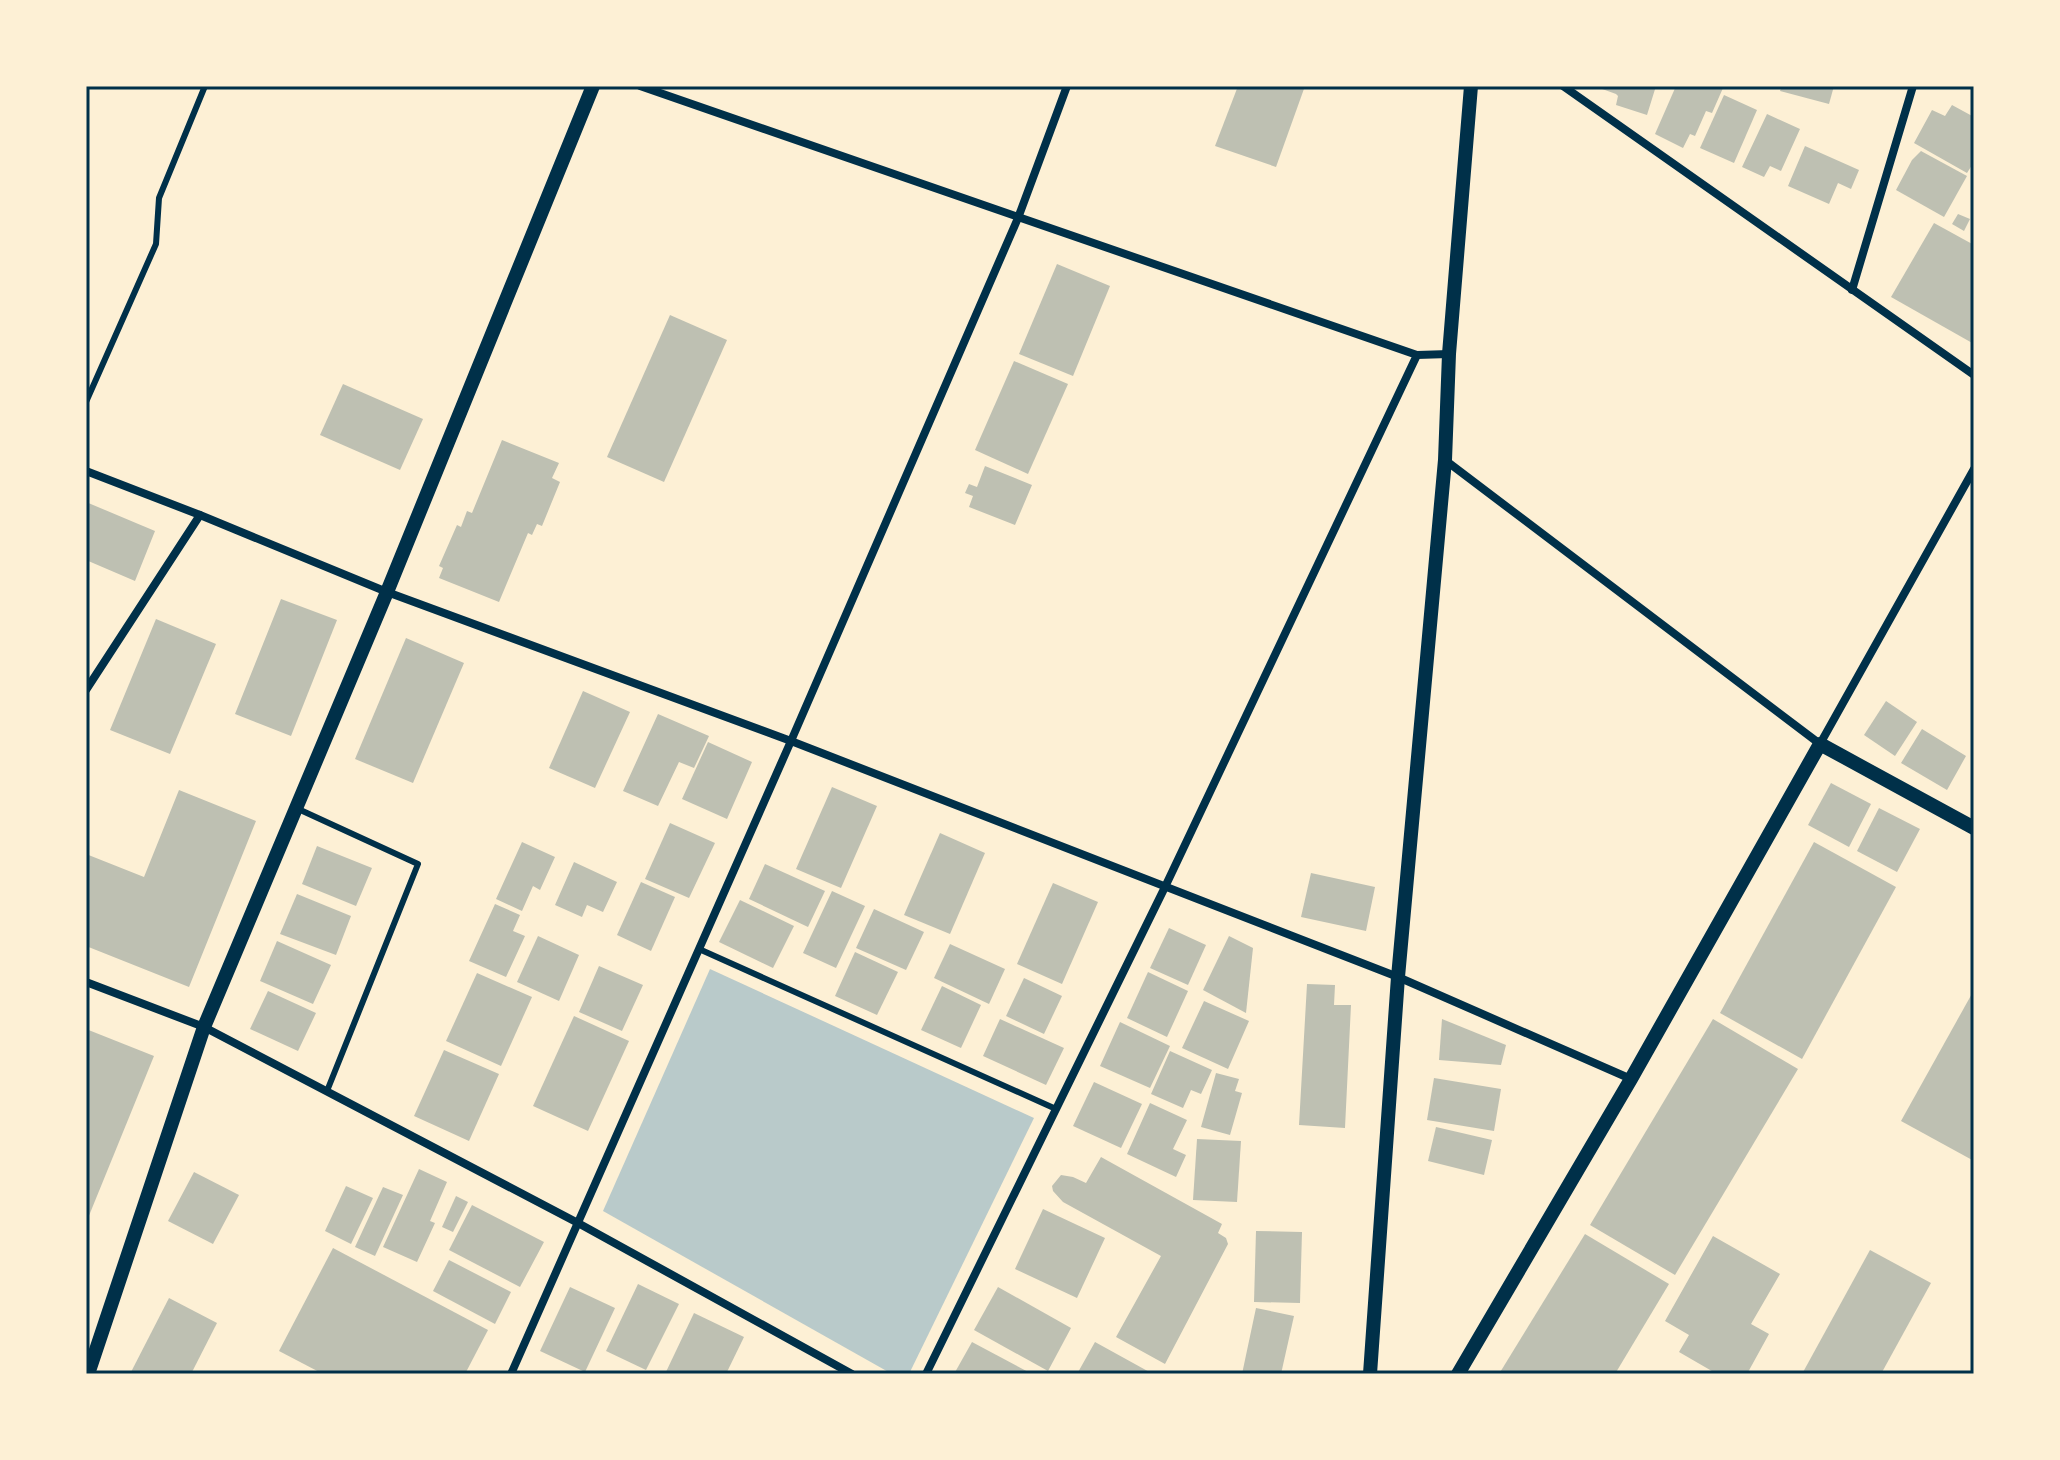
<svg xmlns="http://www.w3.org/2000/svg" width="2060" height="1460" font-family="'Varela Round',sans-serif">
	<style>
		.green { fill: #b9caca }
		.building { fill: #bec0b2 }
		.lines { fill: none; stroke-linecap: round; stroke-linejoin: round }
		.service { stroke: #003049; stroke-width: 6 }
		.minor { stroke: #003049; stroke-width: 8 }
		.tertiary { stroke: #003049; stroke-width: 14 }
		.neatline { fill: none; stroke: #003049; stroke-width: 3 }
	</style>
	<rect width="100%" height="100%" fill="#fdf0d5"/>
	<path class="green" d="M710,969L1034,1118L909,1374H892L603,1211Z"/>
	<g class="building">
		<path d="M1238,86H1305L1276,167L1215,146Z"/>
		<path d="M1594,86H1656L1647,115L1616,105L1618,96L1616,94Z"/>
		<path d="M1676,86H1718L1723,88L1712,113L1706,111L1695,136L1690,134L1683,148L1655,134Z"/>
		<path d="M1782,86H1834L1829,104L1780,91Z"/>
		<path d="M1724,95L1757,110L1734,163L1700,148Z"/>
		<path d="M1952,105L1974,117V162L1967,173L1914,143L1932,110L1945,116Z"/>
		<path d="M1767,114L1800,129L1781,171L1770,166L1764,177L1742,167Z"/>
		<path d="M1805,146L1859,170L1851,189L1838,183L1829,204L1788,186Z"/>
		<path d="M1921,151L1967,176L1944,217L1896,190L1912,160Z"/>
		<path d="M1958,214L1970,219L1964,231L1952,224Z"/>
		<path d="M1934,223L1974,245V344L1891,297Z"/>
		<path d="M1057,264L1110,286L1073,376L1019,354Z"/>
		<path d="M670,315L727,340L664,482L607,457Z"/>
		<path d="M1014,361L1068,384L1028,474L975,450Z"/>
		<path d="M343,384L423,419L400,470L320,435Z"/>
		<path d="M502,440L559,463L552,478L560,482L542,526L537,524L532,535L528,533L499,602L439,578L443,568L439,566L457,525L461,527L467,511L472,513Z"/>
		<path d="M985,466L1032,485L1015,525L969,507L973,496L965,493L969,484L977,487Z"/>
		<path d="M86,502L155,531L135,581L86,560Z"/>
		<path d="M281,599L337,620L291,736L235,714Z"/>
		<path d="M156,619L216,644L170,754L110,730Z"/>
		<path d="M406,638L464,663L413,783L355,759Z"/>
		<path d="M583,691L630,712L595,788L549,768Z"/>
		<path d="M1886,701L1917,722L1895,756L1864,735Z"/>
		<path d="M658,714L709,736L694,768L679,762L658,806L623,791Z"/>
		<path d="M1922,729L1966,756L1947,790L1901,763Z"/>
		<path d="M708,742L752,762L727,819L682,799Z"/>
		<path d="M1831,783L1871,804L1849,847L1808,825Z"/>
		<path d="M832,787L877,806L841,888L796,869Z"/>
		<path d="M179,790L256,821L189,987L86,946V854L144,877Z"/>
		<path d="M1879,808L1920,829L1897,872L1857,851Z"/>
		<path d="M670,823L715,843L689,898L645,879Z"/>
		<path d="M940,833L985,853L950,934L904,915Z"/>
		<path d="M522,842L555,857L540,890L533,886L522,911L496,899Z"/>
		<path d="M1814,842L1896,887L1802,1059L1720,1013Z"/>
		<path d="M317,846L372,868L356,906L302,884Z"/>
		<path d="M574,862L617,882L603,912L587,905L582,917L555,905Z"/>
		<path d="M765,864L825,891L808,927L749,899Z"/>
		<path d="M1311,873L1375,887L1366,931L1301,917Z"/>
		<path d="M641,882L675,897L651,951L617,935Z"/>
		<path d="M1053,883L1098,902L1062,984L1017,964Z"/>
		<path d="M832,891L865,906L836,968L803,953Z"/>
		<path d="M297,894L351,916L336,955L280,934Z"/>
		<path d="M740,900L794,926L773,968L719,942Z"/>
		<path d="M495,904L520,915L513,931L525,936L506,977L469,961Z"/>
		<path d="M874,909L924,932L906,970L856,948Z"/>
		<path d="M1169,928L1206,945L1188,985L1150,968Z"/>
		<path d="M538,936L579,955L559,1001L517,982Z"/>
		<path d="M1229,936L1253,948L1246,1013L1203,990Z"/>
		<path d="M277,941L331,965L313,1004L260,981Z"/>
		<path d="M950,944L1005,969L989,1004L934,978Z"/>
		<path d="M855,952L898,972L877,1015L835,996Z"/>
		<path d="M599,966L643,985L622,1031L579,1012Z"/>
		<path d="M1148,972L1188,991L1167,1037L1127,1018Z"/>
		<path d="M477,973L532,997L501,1066L446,1041Z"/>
		<path d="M1024,978L1062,996L1044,1034L1006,1016Z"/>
		<path d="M1307,984L1335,985L1334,1005H1351L1345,1128L1299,1125Z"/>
		<path d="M942,986L981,1005L961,1048L921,1030Z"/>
		<path d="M1974,990V1161L1901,1121Z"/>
		<path d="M268,991L316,1013L298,1051L250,1029Z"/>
		<path d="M1204,1001L1249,1021L1228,1069L1182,1048Z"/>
		<path d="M574,1016L629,1041L588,1131L533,1106Z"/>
		<path d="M1000,1019L1064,1048L1046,1085L983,1056Z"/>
		<path d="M1442,1019L1506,1045L1501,1065L1439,1060Z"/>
		<path d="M1713,1019L1798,1069L1675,1275L1590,1225Z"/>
		<path d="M1120,1022L1170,1046L1150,1088L1100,1066Z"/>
		<path d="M86,1029L154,1056L86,1223Z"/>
		<path d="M444,1050L499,1074L469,1141L414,1116Z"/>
		<path d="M1170,1051L1212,1070L1201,1094L1191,1090L1183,1108L1151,1094Z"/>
		<path d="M1216,1073L1239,1079L1235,1091L1242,1093L1230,1135L1201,1127Z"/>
		<path d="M1434,1078L1501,1089L1494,1131L1427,1120Z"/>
		<path d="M1094,1082L1142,1104L1121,1148L1073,1126Z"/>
		<path d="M1150,1103L1187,1120L1173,1149L1186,1155L1176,1177L1127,1154Z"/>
		<path d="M1436,1127L1492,1140L1484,1175L1428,1161Z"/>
		<path d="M1197,1139L1241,1141L1237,1202L1193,1200Z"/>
		<path d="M1101,1157L1222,1224L1218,1233L1226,1238L1228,1244L1165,1364L1116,1337L1161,1256L1063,1202L1053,1191L1052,1186L1061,1175L1073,1177L1086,1183Z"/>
		<path d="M419,1169L447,1182L430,1221L435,1223L417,1262L383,1247Z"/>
		<path d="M194,1172L239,1195L213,1244L168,1221Z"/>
		<path d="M346,1186L373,1198L351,1244L325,1231Z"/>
		<path d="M383,1187L403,1195L375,1256L355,1247Z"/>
		<path d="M456,1196L468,1202L453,1232L442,1227Z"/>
		<path d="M472,1205L544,1242L520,1287L449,1250Z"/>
		<path d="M1043,1209L1105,1238L1077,1298L1015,1269Z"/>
		<path d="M1256,1231L1302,1232L1300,1303L1254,1302Z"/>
		<path d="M1585,1234L1669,1284L1615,1374H1499Z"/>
		<path d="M1713,1236L1780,1274L1751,1324L1769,1334L1747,1374H1717L1679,1352L1689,1335L1665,1321Z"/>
		<path d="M333,1248L488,1330L465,1374H323L279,1351Z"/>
		<path d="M1870,1250L1931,1283L1881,1374H1802Z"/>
		<path d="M449,1260L511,1292L495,1324L433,1291Z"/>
		<path d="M638,1284L679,1304L646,1370L606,1351Z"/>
		<path d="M570,1287L615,1308L585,1372L540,1351Z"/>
		<path d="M998,1287L1071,1328L1048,1371L974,1330Z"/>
		<path d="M169,1298L217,1323L191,1374H130Z"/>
		<path d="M1256,1308L1294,1316L1281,1374H1242Z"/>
		<path d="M694,1313L744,1337L726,1374H665Z"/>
		<path d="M972,1342L1032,1374H954Z"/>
		<path d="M1095,1342L1153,1374H1077Z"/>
	</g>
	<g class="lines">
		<g class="service">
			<path d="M86,402L156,244L159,198L205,86"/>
			<path d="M296,808L418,864L327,1091"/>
			<path d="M699,949L1056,1109"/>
		</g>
		<g class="minor">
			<path d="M640,86L1417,355L1165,887L926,1374"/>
			<path d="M1563,86L1974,375"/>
			<path d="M1852,290L1913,86"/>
			<path d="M1417,355L1449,354"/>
			<path d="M1445,460L1820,744L1974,469"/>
			<path d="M86,471L200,515L387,592L791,741L1398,977L1631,1079"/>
			<path d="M86,690L200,515"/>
			<path d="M86,982L204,1027L578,1223L852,1374"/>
			<path d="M511,1374L791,741L1018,218L1067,86"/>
		</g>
		<g class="tertiary">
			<path d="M88,1374L204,1027L387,592L593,86"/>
			<path d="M1370,1374L1398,977L1445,460L1449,354L1471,86"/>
			<path d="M1458,1374L1631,1079L1820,744L1974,828"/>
		</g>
	</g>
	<rect width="2060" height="1460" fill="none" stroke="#fdf0d5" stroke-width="176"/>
	<rect x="88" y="88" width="1884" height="1284" class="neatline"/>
</svg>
